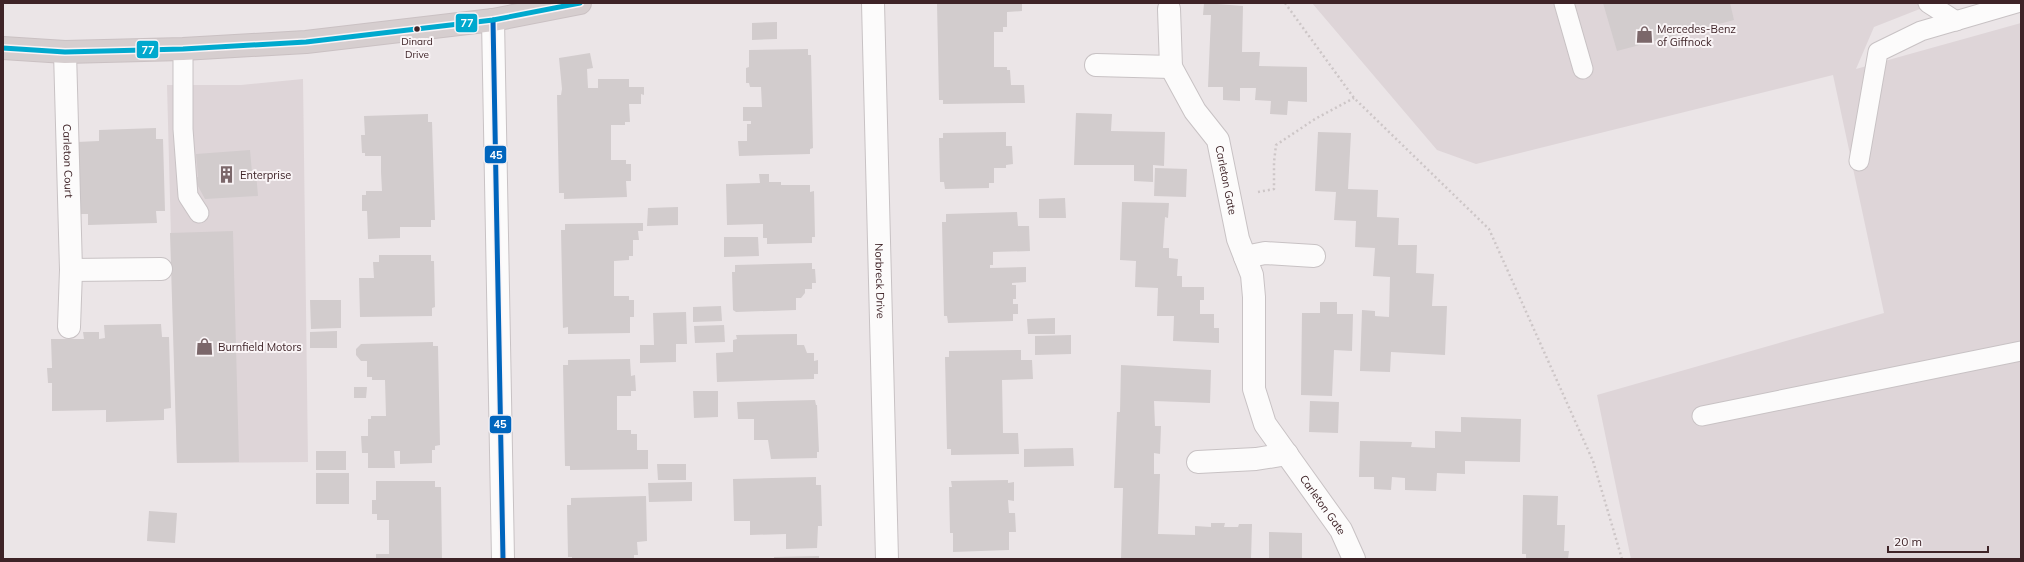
<svg xmlns="http://www.w3.org/2000/svg" width="2024" height="562" font-family="Mulish,sans-serif">
	<style>
		.built { fill: #ded5d8 }
		.building { fill: #d2cccd }
		.lines { fill: none; stroke-linecap: round; stroke-linejoin: round }
		.lane-casing { stroke: #c8c2c4; stroke-width: 21 }
		.street-casing { stroke: #c8c2c4; stroke-width: 24 }
		.primary-casing { stroke: #cac1c3; stroke-width: 24 }
		.path { stroke: #cdc6c7; stroke-width: 2.5; stroke-dasharray: 2 3; stroke-linecap: butt }
		.lane { stroke: #fcfbfb; stroke-width: 19 }
		.street { stroke: #fcfbfb; stroke-width: 22 }
		.primary { stroke: #d6cecf; stroke-width: 22 }
		.bus-1-casing { stroke: #f9f4f6; stroke-width: 8 }
		.bus-2-casing { stroke: #f9f4f6; stroke-width: 8 }
		.bus-1 { stroke: #0065bd; stroke-width: 5 }
		.bus-2 { stroke: #00a9ce; stroke-width: 5 }
		.bus-dot { fill: #3e2327; stroke: #f9f4f6; stroke-width: 1.5 }
		.labels { text-anchor: middle; dominant-baseline: central; stroke-width: 4; stroke-linejoin: round; paint-order: stroke }
		.bus-label { font-size: 10px; fill: #3e2327; stroke: #f9f4f6 }
		.poi-label { font-size: 11px; fill: #3e2327; stroke: #f9f4f6; text-anchor: start }
		.street-label { font-size: 11px; fill: #3e2327; stroke: #f9f4f6 }
		.line-badge { stroke: #f9f4f6; stroke-width: 1.5 }
		.badge-label { font-size: 11px; text-anchor: middle; font-weight: bold; fill: #fff }
	</style>
	<rect width="100%" height="100%" fill="#ebe5e7"/>
	<g class="built">
		<path d="M1312,3H1935L1874,27L1856,69L2021,23V559H1631L1597,395L1884,313L1833,75L1476,164L1437,150Z"/>
		<path d="M303,79L308,462L177,463L167,85H241Z"/>
	</g>
	<g class="building">
		<path d="M937,3H1022V11L1007,12V27H1003V32H994V67H1007V70H1010L1011,85H1024L1025,103L943,104V100H939Z"/>
		<path d="M1204,3L1243,6L1242,52H1260L1259,66L1307,67V102L1288,101L1287,115L1270,114L1271,101L1255,100L1256,88H1240V101L1223,100V87H1208L1211,15H1203Z"/>
		<path d="M1603,3H1730L1734,20L1617,51Z"/>
		<path d="M777,22V39L752,40V23Z"/>
		<path d="M808,49V55H811L813,148L810,149V154L739,156L738,141H747V124H751V121H743V107H762L761,87H750L749,83H746V68L749,67V50Z"/>
		<path d="M590,53L593,68L587,69L588,88H598V79H629V87H644V95L641,94V104H629L630,122H625V125H611V160H626V164H631V181H626L627,197L564,199V193H559L557,95H561L562,89L559,58Z"/>
		<path d="M1076,113L1112,114L1111,131L1165,132L1164,166L1153,165V182L1134,181V165H1074Z"/>
		<path d="M428,114V122H432L435,220H431V227H400V238L368,239L367,211H362V195H366V191H382L381,172V156H365V153H362L361,135H365L364,116Z"/>
		<path d="M156,128V139H163L165,211H156L157,223L88,225V214H79L77,142L99,141V130Z"/>
		<path d="M1006,132V146H1012L1013,164L1006,165V168H994V183H989V188L945,189L944,182H940L939,138H943V133Z"/>
		<path d="M1318,132L1351,133L1348,189L1378,190L1377,217L1399,218L1398,245H1417L1416,273L1434,274L1432,306H1447L1445,355L1391,352L1390,372L1360,371L1362,310L1375,311V316L1389,317L1390,277L1373,276L1375,248L1355,247L1356,221L1334,220L1336,192L1315,191Z"/>
		<path d="M250,150L252,173H256L258,196L205,199L193,177H198L196,154Z"/>
		<path d="M1155,168L1187,169L1186,197L1154,196Z"/>
		<path d="M759,174H769V182H781V185H810V192L814,191L815,237H812V243L767,244V238H763V224L727,225L726,184L760,183Z"/>
		<path d="M1065,198L1066,218H1039V199Z"/>
		<path d="M1122,202L1169,203L1168,218L1165,217L1163,248H1169V258L1178,259L1177,276H1182V287H1204V300H1200V314H1214V328H1219V343L1173,341L1174,316H1157L1158,288L1135,287L1136,261L1120,260Z"/>
		<path d="M678,207V225L647,226L648,208Z"/>
		<path d="M1017,212L1018,226H1029L1030,251L993,252V265H990V268L1026,267V282L1012,283V285H1016V299H1013V304H1018V314H1013V321L948,323L947,316H944L942,222H946V214Z"/>
		<path d="M643,223V231H638L639,240H633V256H629V260L614,261V296H629V300H634V317H630V333L568,334V327L563,328L561,230H565V224Z"/>
		<path d="M233,231L239,462L177,463L170,233Z"/>
		<path d="M724,237H758L759,256L724,257Z"/>
		<path d="M379,255H431V261H434L435,307L432,308V316L360,317L359,278H374L373,262H379Z"/>
		<path d="M812,263V269H815L816,283H812V289H805V293L801,298H796V310L736,312L733,310L732,272H735V265Z"/>
		<path d="M310,300H341V328L311,329Z"/>
		<path d="M1320,302H1337V314H1353L1352,351L1334,350L1332,396L1301,395L1302,313H1320Z"/>
		<path d="M721,306L722,321L693,322V307Z"/>
		<path d="M686,312L687,344H676V362L640,363V345H654L653,313Z"/>
		<path d="M1055,318V334H1028L1027,319Z"/>
		<path d="M161,324L162,337H169L171,408L164,409V420L106,422V410L52,411V383H48L47,368H52L51,339H84L83,332H99V339L105,338L104,325Z"/>
		<path d="M724,325L725,342L695,343L694,326Z"/>
		<path d="M337,331V348H310V332Z"/>
		<path d="M797,334V345H804L807,353H814V361L818,360V374H814V379L717,382L716,353L733,352V340L737,339L736,335Z"/>
		<path d="M1071,335V354L1035,355V336Z"/>
		<path d="M433,342V346H438L440,445L435,446V450H432V463L400,464V451H394L395,468H368V453H362L361,436H368V419H371V416H386L385,380H372V377H367V361H361L356,355V349L361,344Z"/>
		<path d="M1021,350V360H1032L1033,379L1002,380L1003,433H1018L1019,454L951,455V449H947L945,357H949V351Z"/>
		<path d="M630,359L631,376L635,375L636,391H631V396H617V430H631V434H637V450H648V469L570,470V466H565L563,365H568V360Z"/>
		<path d="M1121,365L1211,370L1210,403L1154,401L1155,426H1161L1160,454L1154,453V474H1160L1158,534L1195,535V526L1211,527V523H1225L1224,527H1238L1239,524H1252L1251,559H1121L1123,488H1114L1117,412H1120Z"/>
		<path d="M354,387H367L366,398H354Z"/>
		<path d="M693,391H718V417L694,418Z"/>
		<path d="M815,400L816,405H817L819,452H817V458L771,459L768,440H754V419H738L737,402Z"/>
		<path d="M1310,401L1339,402L1338,433L1309,432Z"/>
		<path d="M1461,417L1521,419L1520,462L1465,461V474L1437,473L1436,491L1405,490V478L1392,477L1391,490L1374,489V477H1359L1360,441L1412,442L1411,447L1435,448V431L1461,432Z"/>
		<path d="M1073,448L1074,466L1024,467V449Z"/>
		<rect x="316" y="451" width="30" height="19"/>
		<path d="M657,464H686V480H658Z"/>
		<rect x="316" y="473" width="33" height="31"/>
		<path d="M816,477V485H821L822,526H818L817,548L786,549V534L750,535V521H734L733,479Z"/>
		<path d="M1008,480V483L1014,482V501L1008,500L1009,513H1015L1016,532H1009V550L953,552V533H950L949,487H952L951,481Z"/>
		<path d="M376,481H435V487H441L442,559H376V554H389V520H377V514H372V500H376Z"/>
		<path d="M692,482V501L649,502L648,483Z"/>
		<path d="M1523,495L1558,496L1557,525H1565L1564,551H1569L1568,559H1526V554H1522Z"/>
		<path d="M646,496L647,541L637,542L638,555H634V559H572V557H568L567,505H571V498Z"/>
		<path d="M149,511L177,513L175,543L147,541Z"/>
		<path d="M1269,532L1302,533V559H1269Z"/>
		<path d="M819,556V559H774V557Z"/>
	</g>
	<g class="lines">
		<defs>
			<g id="lane">
				<path d="M1564,3L1583,69"/>
				<path d="M1928,3L1956,21"/>
				<path d="M183,49V129L188,196L199,213"/>
				<path d="M1859,161L1878,52L1921,31L2017,3"/>
				<path d="M1702,416L2021,351"/>
			</g>
			<g id="street">
				<path id="s1" d="M873,3L887,559"/>
				<path id="s2" d="M1169,9L1171,67L1195,111L1218,140L1238,239L1252,275L1254,297V389L1265,424L1341,530L1354,559"/>
				<path d="M493,20L503,559"/>
				<path id="s3" d="M65,52L71,270L69,327"/>
				<path d="M1096,65L1171,67"/>
				<path d="M1245,257L1265,253L1314,256"/>
				<path d="M71,270L161,269"/>
				<path d="M1198,462L1256,459L1287,454"/>
			</g>
			<path id="primary" d="M3,48L65,52L183,49L306,42L493,20L580,3"/>
		</defs>
		<use href="#lane" class="lane-casing"/>
		<use href="#street" class="street-casing"/>
		<use href="#primary" class="primary-casing"/>
		<g class="path">
			<path d="M1285,3L1354,98L1489,229L1593,461L1622,559"/>
			<path d="M1258,192L1274,189V162L1276,145L1315,119L1354,98"/>
		</g>
		<use href="#lane" class="lane"/>
		<use href="#street" class="street"/>
		<use href="#primary" class="primary"/>
		<defs>
			<path id="bus-1" d="M493,20L503,559"/>
			<path id="bus-2" d="M3,48L65,52L183,49L306,42L493,20L580,3"/>
		</defs>
		<use href="#bus-1" class="bus-1-casing"/>
		<use href="#bus-2" class="bus-2-casing"/>
		<use href="#bus-1" class="bus-1"/>
		<use href="#bus-2" class="bus-2"/>
	</g>
	<defs>
		<symbol id="shop-bare" viewBox="-9 -9 18 18"><path d="M-5-2.5h2.3a2.7 3.5 0 0 1 5.4 0H5L5.5 6h-11ZM-1.5-2.5h3a1.5 2.3 0 0 0-3 0Z" fill="#7b676a" stroke="#f9f4f6" stroke-width="2.5" paint-order="stroke"/></symbol>
		<symbol id="building-bare" viewBox="-9 -9 18 18"><path d="M-4-6H4V6H1V3H-1V6H-4ZM-2.5-4.3h1.7v1.8h-1.7ZM.8-4.3h1.7v1.8H.8ZM-2.5-1h1.7V.8h-1.7ZM.8-1h1.7V.8H.8Z" fill="#7b676a" stroke="#f9f4f6" stroke-width="2.5" paint-order="stroke"/></symbol>
	</defs>
	<g fill-rule="evenodd">
		<use href="#shop-bare" x="1632" y="22" width="25" height="25"/>
		<use href="#building-bare" x="214" y="162" width="25" height="25"/>
		<use href="#shop-bare" x="192" y="334" width="25" height="25"/>
	</g>
	<circle class="bus-dot" cx="417" cy="29" r="3.5"/>
	<g class="labels">
		<g class="bus-label">
			<text x="417" y="41">Dinard<tspan x="417" dy="13">Drive</tspan></text>
		</g>
		<g class="poi-label">
			<text x="1657" y="29">Mercedes-Benz<tspan x="1657" dy="13">of Giffnock</tspan></text>
			<text x="240" y="175">Enterprise</text>
			<text x="218" y="347">Burnfield Motors</text>
		</g>
		<g class="street-label">
			<text stroke="none"><textPath href="#s3" startOffset="109">Carleton Court</textPath></text>
			<text stroke="none"><textPath href="#s2" startOffset="186">Carleton Gate</textPath></text>
			<text stroke="none"><textPath href="#s1" startOffset="278">Norbreck Drive</textPath></text>
			<text stroke="none"><textPath href="#s2" startOffset="535">Carleton Gate</textPath></text>
		</g>
	</g>
	<g class="line-badge">
		<rect x="455" y="13" width="23" height="20" rx="4" fill="#00a9ce"/>
		<rect x="136" y="40" width="23" height="19" rx="4" fill="#00a9ce"/>
		<rect x="484" y="145" width="23" height="19" rx="4" fill="#0065bd"/>
		<rect x="489" y="415" width="23" height="19" rx="4" fill="#0065bd"/>
	</g>
	<g class="badge-label">
		<text x="467" y="27">77</text>
		<text x="148" y="54">77</text>
		<text x="496" y="159">45</text>
		<text x="500" y="428">45</text>
	</g>
	<rect width="2024" height="562" fill="none" stroke="#3e2327" stroke-width="8"/>
	<path d="M1888 546v6h100v-6" fill="none" stroke="#3e2327" stroke-width="2"/>
	<text x="1894" y="546" font-size="12" fill="#3e2327" stroke="#f9f4f6" stroke-width="3" paint-order="stroke">20 m</text>
</svg>
